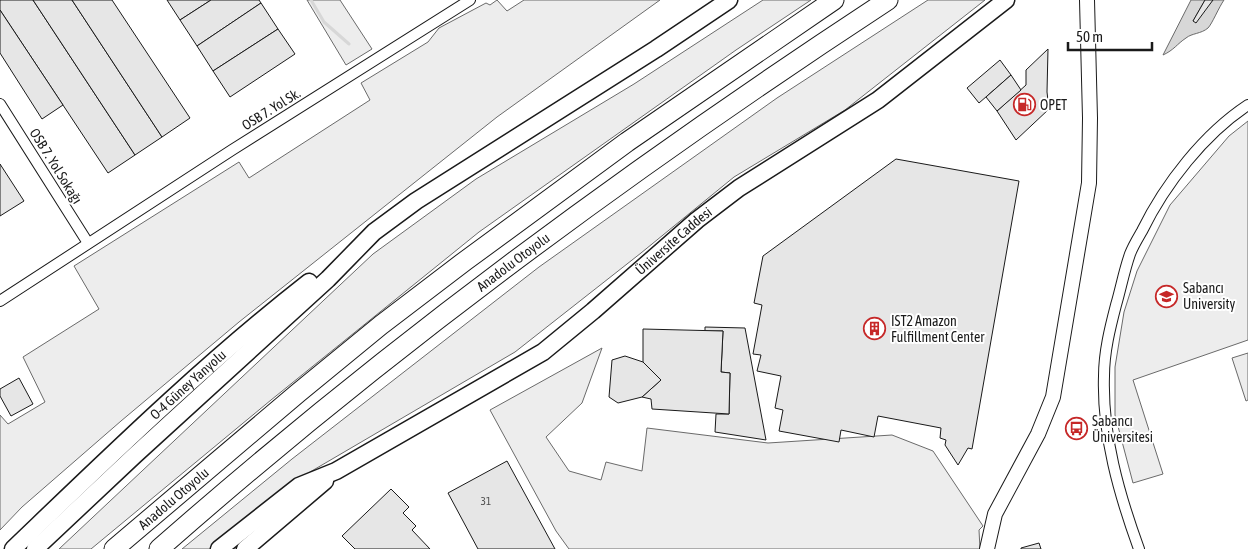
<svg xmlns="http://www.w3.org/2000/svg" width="1248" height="549" font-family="'Asap Condensed',sans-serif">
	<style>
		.green { fill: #ededed; stroke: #6a6a6a }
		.water { fill: #d7d7d7; stroke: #6a6a6a }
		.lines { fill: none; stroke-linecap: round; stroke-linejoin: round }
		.stream { stroke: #d7d7d7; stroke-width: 3 }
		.building { fill: #e6e6e6; stroke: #1a1a1a }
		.street-casing { stroke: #1a1a1a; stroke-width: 12 }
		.secondary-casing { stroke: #1a1a1a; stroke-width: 16 }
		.primary-casing { stroke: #1a1a1a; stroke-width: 19 }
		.highway-casing { stroke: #1a1a1a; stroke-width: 21 }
		.street { stroke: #fff; stroke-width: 10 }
		.secondary { stroke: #fff; stroke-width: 14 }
		.primary { stroke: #fff; stroke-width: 16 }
		.highway { stroke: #fff; stroke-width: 19 }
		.labels { text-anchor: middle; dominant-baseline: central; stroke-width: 4; stroke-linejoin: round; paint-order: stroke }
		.number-label { font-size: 11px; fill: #4d4d4d }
		.poi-label { font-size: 14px; fill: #1a1a1a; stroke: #fff; text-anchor: start }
		.street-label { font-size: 14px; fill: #1a1a1a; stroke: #fff }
	</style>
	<rect width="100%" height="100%" fill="#fff"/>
	<g class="green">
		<path d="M307,0H340L372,49L346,65Z"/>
		<path d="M497,0L507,11L524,0H660L497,117L239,322L121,421L22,507L0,530V415L8,424L45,402L23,357L99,309L74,266L239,162L249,178L370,100L361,83L428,42L439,28L486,3L490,5Z"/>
		<path d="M763,0H811L736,50L479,232L271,400L91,549H59L373,254L476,179L634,84Z"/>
		<path d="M928,0H985L845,110L734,177L641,253L515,352L310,472L215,549H182L292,459L539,267L777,98Z"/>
		<path d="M1248,121V340L1133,380L1163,474L1133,483L1115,415V367L1124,312L1137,271L1170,205L1229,136Z"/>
		<path d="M602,348L582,403L546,437L569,471L601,480L606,462L642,471L647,428L768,443L892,435L933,451L983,526L979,530L980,549H569L556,531L490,410Z"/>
		<path d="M1248,353V400L1246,401L1232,358Z"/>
	</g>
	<path class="water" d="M1191,0H1205L1193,21L1213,0H1224C1219,7 1212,24 1208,28C1201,34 1192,33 1186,38C1177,44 1174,50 1163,55Z"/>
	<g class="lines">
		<path class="stream" d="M311,0L324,22L349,44"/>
	</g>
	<g class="building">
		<path d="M0,0H33L135,155L108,173L0,10Z"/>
		<path d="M33,0H72L162,137L135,155Z"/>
		<path d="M72,0H112L190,118L162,137Z"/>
		<path d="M167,0H211L180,20Z"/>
		<path d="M211,0H259L261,3L197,46L180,20Z"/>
		<path d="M1205,0H1213L1196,23L1193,21Z"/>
		<path d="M261,3L278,29L213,71L197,46Z"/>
		<path d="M0,10L63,105L42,119L0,53Z"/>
		<path d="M278,29L295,54L230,97L213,71Z"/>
		<path d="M1048,49L1047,92L1049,109L1016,140L997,111L1026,85V70Z"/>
		<path d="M1000,60L1011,75L979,103L967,88Z"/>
		<path d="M1011,75L1021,90L997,111L986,97Z"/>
		<path d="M896,159L1019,181L972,449L968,448L958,465L945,445L946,440L940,438L941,428L878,416L874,437L841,430L839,442L779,431L783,410L775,408L781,376L757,371L761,355L753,354L762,305L754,303L763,256Z"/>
		<path d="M0,164L24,201L0,216Z"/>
		<path d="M705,327L745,328L766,440L715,432L716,414H729L730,373L721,372L723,331H705Z"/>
		<path d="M643,329L723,331L721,372L730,373L729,414L652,409L651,399L642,397L661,380L643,362Z"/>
		<path d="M625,356L643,362L661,380L642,397L618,403L609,397L612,360Z"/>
		<path d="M19,378L33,404L11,416L0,396V389Z"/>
		<path d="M507,461L555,549H478L448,493Z"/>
		<path d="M391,489L409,507L403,513L416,526L412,530L430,549H355L342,536Z"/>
		<path d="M1039,543L1041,549H1021V548Z"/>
	</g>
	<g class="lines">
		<defs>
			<g id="street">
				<path d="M0,104L88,243"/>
				<path d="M0,301L232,150L470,0"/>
				<path d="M1139,549C1119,494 1102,435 1104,376C1104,352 1110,328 1116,305C1121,288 1124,271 1130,254C1133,246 1138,238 1142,231C1165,184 1204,134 1248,105"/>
			</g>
			<path id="secondary" d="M987,549L995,514L1038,434L1053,397L1089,183L1090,118L1087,0"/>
			<g id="primary">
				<path id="s1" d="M13,549C109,457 204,364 309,282"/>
				<path d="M35,549L135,455L328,279L374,232L416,201L656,49L729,0"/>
				<path id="s2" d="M219,549L299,486L336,471L543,352L593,311L697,220L739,188L878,100L1006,0"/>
				<path d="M245,549L325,481"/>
			</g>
			<g id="highway">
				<path id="s3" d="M114,549L298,393L381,325L465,261L627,142L834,0"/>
				<path id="s4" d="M159,549C387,348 633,167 888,0"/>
			</g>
		</defs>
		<use href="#street" class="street-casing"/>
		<use href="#secondary" class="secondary-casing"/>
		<use href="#primary" class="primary-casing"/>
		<use href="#highway" class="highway-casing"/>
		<use href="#street" class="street"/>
		<use href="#secondary" class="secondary"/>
		<use href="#primary" class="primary"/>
		<use href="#highway" class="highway"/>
	</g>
	<defs>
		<symbol id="fuel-ring" viewBox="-11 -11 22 22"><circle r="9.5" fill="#fff" stroke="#c62828" stroke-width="1.5"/><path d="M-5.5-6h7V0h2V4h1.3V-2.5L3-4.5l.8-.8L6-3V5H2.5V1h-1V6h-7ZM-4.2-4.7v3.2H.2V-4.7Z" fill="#c62828"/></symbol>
		<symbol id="university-ring" viewBox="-11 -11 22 22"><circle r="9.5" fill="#fff" stroke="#c62828" stroke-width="1.5"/><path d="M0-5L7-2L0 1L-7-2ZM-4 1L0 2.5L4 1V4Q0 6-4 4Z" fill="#c62828"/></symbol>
		<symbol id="building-ring" viewBox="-11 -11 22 22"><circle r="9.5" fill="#fff" stroke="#c62828" stroke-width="1.5"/><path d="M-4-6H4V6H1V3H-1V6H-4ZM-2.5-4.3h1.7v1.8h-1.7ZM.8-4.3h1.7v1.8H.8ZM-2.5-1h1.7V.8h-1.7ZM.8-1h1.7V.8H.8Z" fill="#c62828"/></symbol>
		<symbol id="bus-ring" viewBox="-11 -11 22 22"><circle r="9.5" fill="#fff" stroke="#c62828" stroke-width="1.5"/><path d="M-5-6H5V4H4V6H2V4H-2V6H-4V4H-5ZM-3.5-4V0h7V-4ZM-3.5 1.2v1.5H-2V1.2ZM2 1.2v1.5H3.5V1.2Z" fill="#c62828"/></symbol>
	</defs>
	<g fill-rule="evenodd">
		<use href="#fuel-ring" x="1012" y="92" width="25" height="25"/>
		<use href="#university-ring" x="1154" y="284" width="25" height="25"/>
		<use href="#building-ring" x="862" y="316" width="25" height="25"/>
		<use href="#bus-ring" x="1064" y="416" width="25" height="25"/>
	</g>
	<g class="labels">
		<g class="number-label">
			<text x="486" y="501">31</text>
		</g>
		<g class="poi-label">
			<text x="1040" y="105">OPET</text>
			<text x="1183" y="288">Sabancı<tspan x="1183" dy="16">University</tspan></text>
			<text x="891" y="321">IST2 Amazon<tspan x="891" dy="16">Fulfillment Center</tspan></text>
			<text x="1092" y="421">Sabancı<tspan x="1092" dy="16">Üniversitesi</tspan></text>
		</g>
		<g class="street-label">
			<text transform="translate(271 109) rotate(-32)">OSB 7. Yol Sk.</text>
			<text transform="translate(56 166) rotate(58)">OSB 7. Yol Sokağı</text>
			<text stroke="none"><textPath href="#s2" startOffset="552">Üniversite Caddesi</textPath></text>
			<text stroke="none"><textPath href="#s4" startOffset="456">Anadolu Otoyolu</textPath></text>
			<text stroke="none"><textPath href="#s1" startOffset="240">O-4 Güney Yanyolu</textPath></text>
			<text stroke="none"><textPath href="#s3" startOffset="78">Anadolu Otoyolu</textPath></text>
		</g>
	</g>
	<path d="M1068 42v8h84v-8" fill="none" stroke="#1a1a1a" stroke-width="2.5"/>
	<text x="1076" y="42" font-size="15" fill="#1a1a1a" stroke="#ffffff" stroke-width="4" paint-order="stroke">50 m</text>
</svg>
